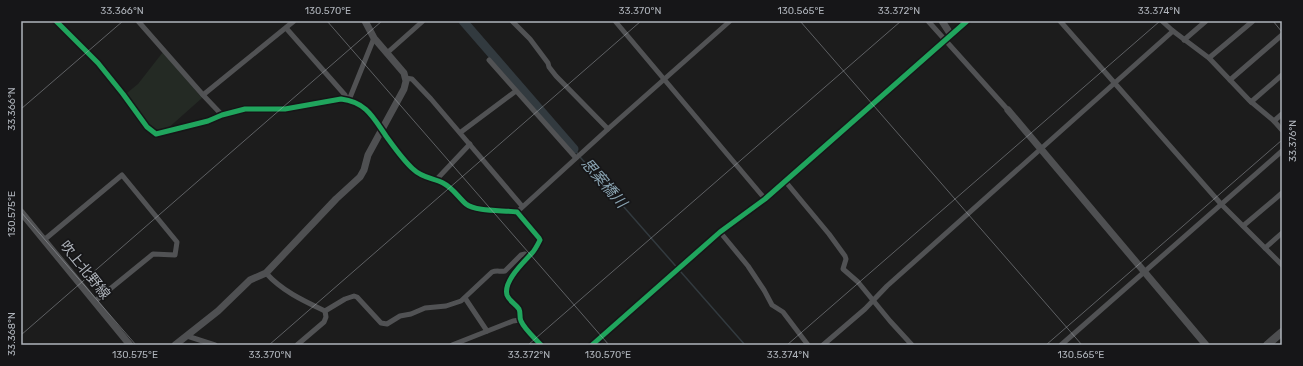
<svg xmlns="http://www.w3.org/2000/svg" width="1303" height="366" font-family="Rubik,'Noto Sans JP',sans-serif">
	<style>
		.grass { fill: #242a24 }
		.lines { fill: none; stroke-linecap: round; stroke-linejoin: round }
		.stream { stroke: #323a3f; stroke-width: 1.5 }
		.river { stroke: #323a3f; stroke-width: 9 }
		.street { stroke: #515254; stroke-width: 5 }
		.secondary { stroke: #4f5052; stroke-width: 7 }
		.primary { stroke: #4d4e50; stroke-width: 8 }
		.cycleway-casing { stroke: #161618; stroke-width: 8 }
		.cycleway { stroke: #20a55d; stroke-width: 5 }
		.ticks { fill: none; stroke: #afb4bb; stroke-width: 1; stroke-opacity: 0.45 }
		.labels { text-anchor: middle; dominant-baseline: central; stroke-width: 3.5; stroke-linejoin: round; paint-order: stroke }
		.street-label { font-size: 14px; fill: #afb4bb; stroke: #161618 }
		.water-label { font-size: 15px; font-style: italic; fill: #8aa4b2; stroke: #161618 }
		.neatline { fill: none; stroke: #afb4bb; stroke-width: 1.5 }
		.ticks-label { font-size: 10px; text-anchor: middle; fill: #afb4bb }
	</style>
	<rect width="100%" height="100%" fill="#1c1c1c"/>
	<path class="grass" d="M163,52L202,98L166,130C159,132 157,132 152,128L127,93L138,84Z"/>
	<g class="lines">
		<g class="stream">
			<path d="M574,149L578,154"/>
			<path d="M580,157L745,345"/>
		</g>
		<path class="river" d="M463,21L574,149"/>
		<g class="street">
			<path d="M56,21L98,63L123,94L147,127L156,134L208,121L222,115L245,109H285L341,99C366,102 373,117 386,136C394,147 403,160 413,169C422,178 433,178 443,183C453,188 458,197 466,204C476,212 503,210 517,212L539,238L540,240C538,244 535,250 532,253C524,262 503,281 507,295C509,301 516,304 519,309C521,313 519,317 521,321C525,330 535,338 541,345"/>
			<path d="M138,21L203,95L222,115"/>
			<path d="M512,21L530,39L548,63L549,67L556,76L608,129"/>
			<path d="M615,21L765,199"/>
			<path d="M928,21L1008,110"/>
			<path d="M1060,21L1221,204L1282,265"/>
			<path d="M1162,21L1173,31L1209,58L1249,100L1274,121L1282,130"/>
			<path d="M286,28L345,95L347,100"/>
			<path d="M1184,40L1206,21"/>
			<path d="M387,53L423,21"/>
			<path d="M1209,58L1253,21"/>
			<path d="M489,60L576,158"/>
			<path d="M405,78L412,79L431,99L522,206"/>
			<path d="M1230,80L1282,35"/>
			<path d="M203,95L294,21"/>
			<path d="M349,100L374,38"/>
			<path d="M1251,102L1282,75"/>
			<path d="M1274,121L1282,114"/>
			<path d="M461,132L516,91"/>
			<path d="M436,180L470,144"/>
			<path d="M785,181L829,234L845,256L846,259L843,269L858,282L890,321L912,345"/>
			<path d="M517,212L608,129L730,21"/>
			<path d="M1243,226L1282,193"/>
			<path d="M720,232L748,266L764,290L772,305L783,312L808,345"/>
			<path d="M44,240L122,175L177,242L175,255L153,254L94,302"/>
			<path d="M1265,248L1282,233"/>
			<path d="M266,273C282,291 304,301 325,311"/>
			<path d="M465,298L487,331"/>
			<path d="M325,311L345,299L354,296L357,297L381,323L387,324L400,316L411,314L425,308L446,306L461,301L492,272C497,270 500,272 505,271L521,255L525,254L528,257"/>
			<path d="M187,336L215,345"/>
			<path d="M297,345L324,322L326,317L325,311"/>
			<path d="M452,345L513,321L520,320"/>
			<path d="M592,345L720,232L765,199L967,21"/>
			<path d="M823,345L865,309L887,286L1173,31"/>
			<path d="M1061,345L1282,151"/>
		</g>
		<g class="secondary">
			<path d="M942,21L951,35"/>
			<path d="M1008,110L1206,345"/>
			<path d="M21,212L130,345"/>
			<path d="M175,345L218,311L250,280L266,273L336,199L360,177L364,170L368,155L404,89L406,81L404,73L374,38L365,21"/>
		</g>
		<path class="primary" d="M1267,345L1282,332"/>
		<defs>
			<g id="cycleway">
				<path d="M56,21L98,63L123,94L147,127L156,134L208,121L222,115L245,109H285L341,99C366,102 373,117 386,136C394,147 403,160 413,169C422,178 433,178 443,183C453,188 458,197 466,204C476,212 503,210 517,212L539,238L540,240C538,244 535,250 532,253C524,262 503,281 507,295C509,301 516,304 519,309C521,313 519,317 521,321C525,330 535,338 541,345"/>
				<path d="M592,345L720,232L765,199L967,21"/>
			</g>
		</defs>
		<use href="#cycleway" class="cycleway-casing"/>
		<use href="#cycleway" class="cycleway"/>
	</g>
	<path class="ticks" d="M327,21L609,345M800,21L1082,345M1273,21L1282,32M21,109L123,21M21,212L136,345M21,335L382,21M269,345L641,21M528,345L901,21M787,345L1160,21M1046,345L1282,140"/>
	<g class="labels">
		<g class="street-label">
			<text transform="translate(85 270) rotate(51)">吹上北野線</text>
		</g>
		<g class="water-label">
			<text transform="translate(604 183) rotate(49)">思案橋川</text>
		</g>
	</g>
	<rect width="1303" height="366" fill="none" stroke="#161618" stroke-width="44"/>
	<rect x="22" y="22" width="1259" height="322" class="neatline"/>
	<g class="ticks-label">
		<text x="122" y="14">33.366°N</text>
		<text x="328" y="14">130.570°E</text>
		<text x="640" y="14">33.370°N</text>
		<text x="801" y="14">130.565°E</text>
		<text x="899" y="14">33.372°N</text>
		<text x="1159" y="14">33.374°N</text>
		<text transform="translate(11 109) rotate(-90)" y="4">33.366°N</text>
		<text transform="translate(1292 141) rotate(-90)" y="4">33.376°N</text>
		<text transform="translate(11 214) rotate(-90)" y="4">130.575°E</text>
		<text transform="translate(11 334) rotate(-90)" y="4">33.368°N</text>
		<text x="135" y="358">130.575°E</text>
		<text x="270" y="358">33.370°N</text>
		<text x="529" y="358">33.372°N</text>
		<text x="608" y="358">130.570°E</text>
		<text x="788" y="358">33.374°N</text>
		<text x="1081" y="358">130.565°E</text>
	</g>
</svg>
